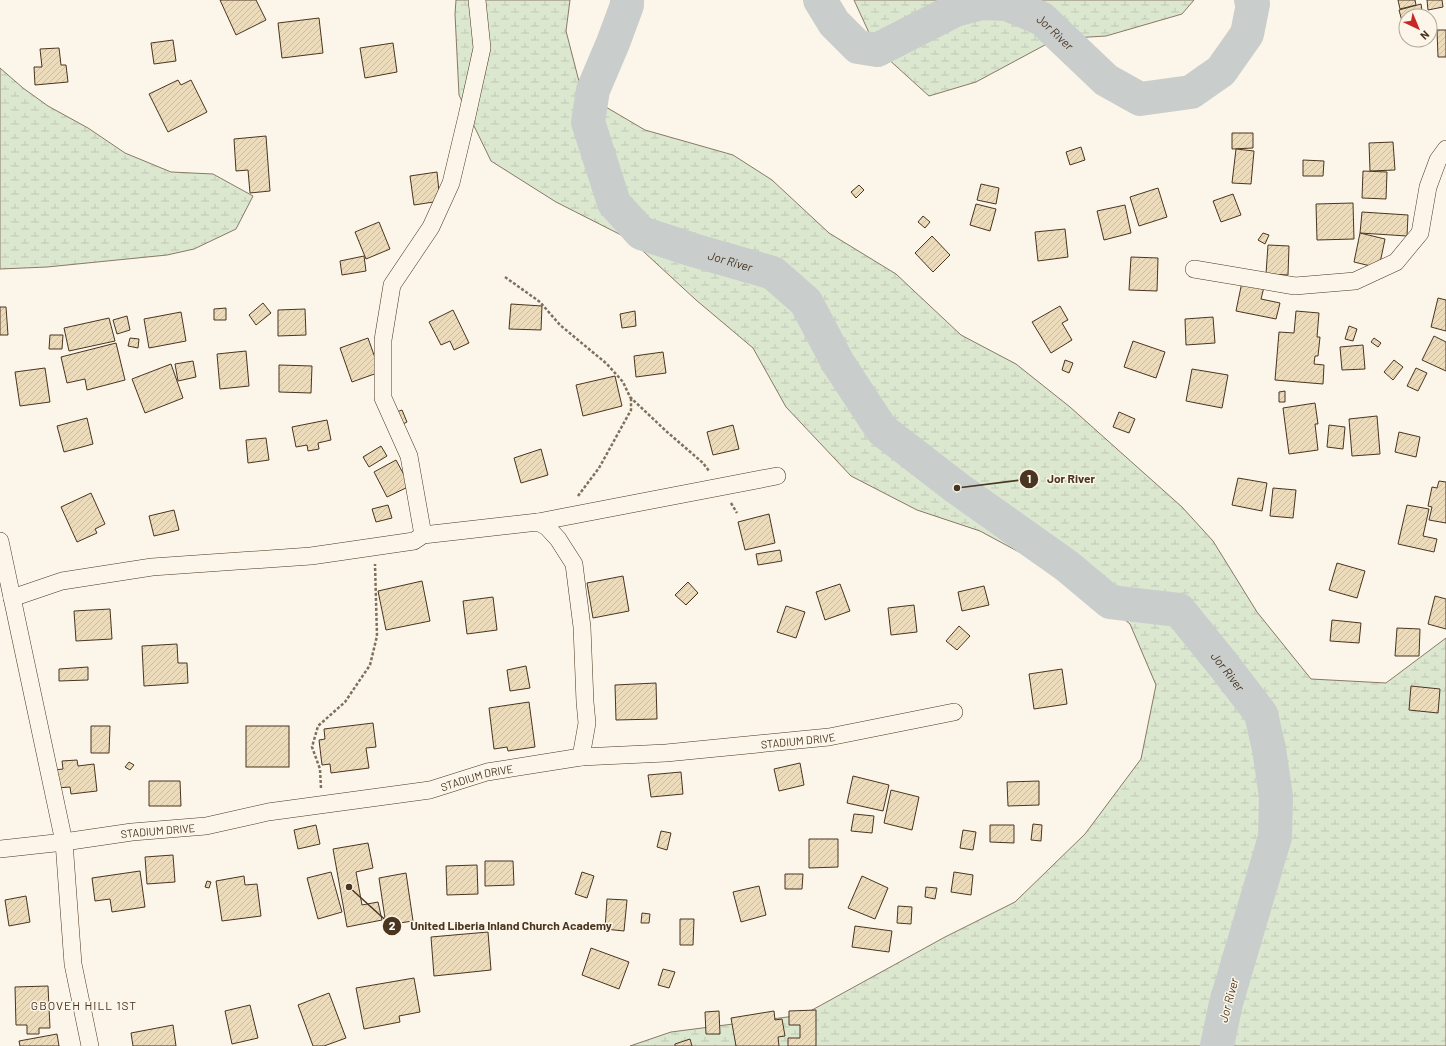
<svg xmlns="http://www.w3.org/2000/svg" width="1446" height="1046" font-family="Barlow,sans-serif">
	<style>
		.wetland { fill: url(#wetland-marsh); stroke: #887966 }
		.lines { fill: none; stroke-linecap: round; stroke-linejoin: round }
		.river { stroke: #c9cecd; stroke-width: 34 }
		.building { fill: url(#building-hatch); stroke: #4a3520 }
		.minor-casing { stroke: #4a3520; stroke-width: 18 }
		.path { stroke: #7f6f5c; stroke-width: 2.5; stroke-dasharray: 3 2; stroke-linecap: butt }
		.minor { stroke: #fbf6e9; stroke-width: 17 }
		.labels { text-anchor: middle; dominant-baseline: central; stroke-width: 3; stroke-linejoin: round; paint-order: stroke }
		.street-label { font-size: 11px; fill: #4a3520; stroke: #fbf6e9 }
		.water-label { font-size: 12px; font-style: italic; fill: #4a3520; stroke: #fbf6e9 }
		.neighbourhood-label { font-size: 12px; letter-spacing: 1px; fill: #4a3520; stroke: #fbf6e9 }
		.leader { fill: none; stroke: #4a3520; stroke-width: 1.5 }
		.callout-dot { fill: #4a3520; stroke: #fbf6e9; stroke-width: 1.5 }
		.mark-label { font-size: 12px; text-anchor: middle; font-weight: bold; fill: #fff }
		.callout-label { font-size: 12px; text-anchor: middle; font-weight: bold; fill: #4a3520; stroke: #fbf6e9; stroke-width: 3; stroke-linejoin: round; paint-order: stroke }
	</style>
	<defs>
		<pattern id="wetland-marsh" width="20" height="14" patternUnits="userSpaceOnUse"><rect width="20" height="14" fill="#dce7d0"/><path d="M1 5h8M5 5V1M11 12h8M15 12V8" fill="none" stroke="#bec7b2"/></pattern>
		<pattern id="building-hatch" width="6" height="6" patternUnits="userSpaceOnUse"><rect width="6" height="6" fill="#ecdcbc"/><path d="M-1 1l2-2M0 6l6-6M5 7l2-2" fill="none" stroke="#ccbda1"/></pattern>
	</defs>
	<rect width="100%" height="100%" fill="#fbf6e9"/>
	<g class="wetland">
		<path d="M456,0H570L566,31L582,93L645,130L733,155L772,180L829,233L896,274L961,335L1016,364L1070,407L1182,507L1213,541L1257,612L1311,679L1386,683L1446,638V1046H630L671,1032L803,1015L945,937L1015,902L1085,834L1141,759L1156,685L1130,624L1084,587L980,531L917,510L851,476L786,407L753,348L696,300L631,240L556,202L491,161L459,95L455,14Z"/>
		<path d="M854,0H1194L1182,14L1106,36L1056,39L976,82L929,96L876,48Z"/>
		<path d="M0,68L23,88L48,106L88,128L125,153L171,172L213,174L253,196L236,229L194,249L167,255L47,267L0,269Z"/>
	</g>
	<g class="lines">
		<g class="river">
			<path id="s1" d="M627,0V5L613,43L593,90L588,122L614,203L641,233L693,250L773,273L806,302L838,363L882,430L957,488L1067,566L1110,602L1179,610L1225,667L1261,714L1269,749L1276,797L1275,837L1226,1003L1217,1046"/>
			<path id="s2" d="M820,0L834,23L858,47L877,50L955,10L982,3L1007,4L1042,19L1106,80L1140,99L1191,92L1221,71L1247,34L1253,4L1251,0"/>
		</g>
	</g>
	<g class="building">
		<path d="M220,0H256L266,20L236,35Z"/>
		<path d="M1398,0H1415L1416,5L1400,9Z"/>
		<path d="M1427,0H1442L1443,7L1428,10Z"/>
		<path d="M1421,4L1423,16H1406V36L1399,10Z"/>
		<path d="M319,18L323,53L282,58L278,23Z"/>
		<path d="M1437,30H1446V57H1438Z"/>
		<path d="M173,40L176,61L154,64L151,43Z"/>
		<path d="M393,43L397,72L365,78L360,48Z"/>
		<path d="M59,48L61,65H66L68,82L35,85L34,67H42L40,49Z"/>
		<path d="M178,80L181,85L191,80L207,112L168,132L149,94Z"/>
		<path d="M1232,133H1253V148L1232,149Z"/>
		<path d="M266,136L270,191L250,193L248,170L236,171L234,139Z"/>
		<path d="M1393,142L1395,170L1370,171L1369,143Z"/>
		<path d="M1081,147L1085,160L1070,165L1066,152Z"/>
		<path d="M1236,149L1254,151L1251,184L1232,183Z"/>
		<path d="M1303,160L1324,161L1323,176H1303Z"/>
		<path d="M1363,171L1387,172L1386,199L1362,198Z"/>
		<path d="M437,172L440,201L414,205L410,176Z"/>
		<path d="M981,184L999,188L996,204L977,200Z"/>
		<path d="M859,185L864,190L856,198L851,192Z"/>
		<path d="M1158,188L1167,217L1139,226L1130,197Z"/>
		<path d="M1233,194L1241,215L1221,222L1213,201Z"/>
		<path d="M1353,203L1354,239L1317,240L1316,204Z"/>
		<path d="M976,204L996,209L990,231L970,225Z"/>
		<path d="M1125,205L1131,233L1104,240L1097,211Z"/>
		<path d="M1362,212L1408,215L1407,236L1360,233Z"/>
		<path d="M923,216L930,222L925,228L918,222Z"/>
		<path d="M379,222L390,249L366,259L355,232Z"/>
		<path d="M1065,229L1068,257L1038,261L1035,232Z"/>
		<path d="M1263,233L1269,235L1265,244L1258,240Z"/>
		<path d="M1360,233L1385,239L1379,268L1354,262Z"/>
		<path d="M932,236L950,255L933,272L915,253Z"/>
		<path d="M1268,245L1289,246L1288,275L1266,274Z"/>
		<path d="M364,256L366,271L342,275L340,261Z"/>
		<path d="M1131,257L1158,258L1157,291L1129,290Z"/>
		<path d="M1242,282L1264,287L1261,299L1280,303L1276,319L1236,311Z"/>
		<path d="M1438,298L1446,300V331L1431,327Z"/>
		<path d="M263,303L271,313L256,325L249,315Z"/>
		<path d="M511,304L542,306L541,330L509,329Z"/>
		<path d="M1060,306L1068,320L1062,323L1072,340L1051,353L1032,322Z"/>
		<path d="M0,307H6L8,335H0Z"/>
		<path d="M226,308V320H214V309Z"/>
		<path d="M305,309L306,335L278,336V310Z"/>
		<path d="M453,310L469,343L454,350L450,341L441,345L429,322Z"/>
		<path d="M635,311L636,326L622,328L620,314Z"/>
		<path d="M1296,311L1319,313L1317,337H1320L1318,356H1315L1314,364L1324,365L1323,384L1275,380L1279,332L1294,333Z"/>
		<path d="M181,312L186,341L149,348L144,319Z"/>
		<path d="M127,316L130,330L117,334L113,320Z"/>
		<path d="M1213,317L1215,343L1186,345L1185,319Z"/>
		<path d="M109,318L115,341L69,351L64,328Z"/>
		<path d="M1349,326L1357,329L1353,341L1345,339Z"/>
		<path d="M50,335H63L62,349H49Z"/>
		<path d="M1434,336L1446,342V371L1422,360Z"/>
		<path d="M130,338L139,339L138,348L128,346Z"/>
		<path d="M368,338L380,372L352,382L340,348Z"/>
		<path d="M1374,338L1381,343L1378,347L1371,342Z"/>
		<path d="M1133,341L1165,352L1156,378L1124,367Z"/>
		<path d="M116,343L125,380L87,390L85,379L67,383L61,357Z"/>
		<path d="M1363,345L1365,369L1342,370L1340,347Z"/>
		<path d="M246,351L249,386L220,389L217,354Z"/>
		<path d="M663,352L666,373L636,377L634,356Z"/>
		<path d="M1065,360L1073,363L1069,373L1062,370Z"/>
		<path d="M1394,360L1403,367L1393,380L1384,372Z"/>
		<path d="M193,361L196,377L178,381L175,364Z"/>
		<path d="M171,364L183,398L145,413L132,379Z"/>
		<path d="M279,365L312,366L311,393L279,392Z"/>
		<path d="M45,368L50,402L20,406L15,372Z"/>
		<path d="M1416,368L1427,373L1418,391L1407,386Z"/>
		<path d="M1192,369L1228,375L1222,408L1186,401Z"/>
		<path d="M615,376L622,406L583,416L576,385Z"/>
		<path d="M1285,391V402H1279V392Z"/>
		<path d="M1315,403L1318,424H1315L1318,450L1289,454L1283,408Z"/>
		<path d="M402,410L407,422L399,426L394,413Z"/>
		<path d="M1119,412L1135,419L1129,433L1113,427Z"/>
		<path d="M1377,416L1380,454L1352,456L1349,419Z"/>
		<path d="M87,418L93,444L64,452L57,426Z"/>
		<path d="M327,420L331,440L318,443L319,449L308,451L307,445L296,447L292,427Z"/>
		<path d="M733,425L739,449L713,455L707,432Z"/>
		<path d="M1329,425L1345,427L1343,449L1327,447Z"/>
		<path d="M1399,432L1420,437L1416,457L1395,452Z"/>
		<path d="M266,438L269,460L248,463L246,440Z"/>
		<path d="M381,446L387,456L369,467L363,457Z"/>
		<path d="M541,449L548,475L521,483L514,458Z"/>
		<path d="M396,460L410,486L387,497L374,472Z"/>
		<path d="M1238,478L1267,483L1262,511L1232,505Z"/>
		<path d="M1439,481L1446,482V523L1429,520L1432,507L1428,506L1432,487L1437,488Z"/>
		<path d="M1273,488L1296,490L1293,518L1270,516Z"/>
		<path d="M91,493L105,524L95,529L97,533L77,542L61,507Z"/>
		<path d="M388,505L392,518L376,522L372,509Z"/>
		<path d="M1407,505L1429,509L1423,536L1437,539L1434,552L1398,544Z"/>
		<path d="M174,510L179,530L154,536L149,516Z"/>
		<path d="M769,514L775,543L745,550L738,522Z"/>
		<path d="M780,550L782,561L758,565L756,554Z"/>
		<path d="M1337,563L1365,571L1357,598L1329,590Z"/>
		<path d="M623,576L629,611L593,618L587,583Z"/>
		<path d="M422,581L430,621L386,630L378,591Z"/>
		<path d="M688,582L698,593L686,605L675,595Z"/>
		<path d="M840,584L850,611L825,620L816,592Z"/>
		<path d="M984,586L989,605L962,611L958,592Z"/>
		<path d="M1435,596L1446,599V629L1428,624Z"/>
		<path d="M493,597L497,630L467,634L463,601Z"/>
		<path d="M914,605L917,632L891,635L888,608Z"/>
		<path d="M786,606L805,612L796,638L777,632Z"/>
		<path d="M110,609L112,639L76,641L74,611Z"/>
		<path d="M1332,620L1361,623L1359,643L1330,641Z"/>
		<path d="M959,626L970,636L957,650L946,641Z"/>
		<path d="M1397,628L1420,629L1419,656H1395Z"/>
		<path d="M177,644L178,663H187L188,683L144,686L142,646Z"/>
		<path d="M526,666L530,688L510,691L507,670Z"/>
		<path d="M88,667V680L59,681V669Z"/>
		<path d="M1062,669L1067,704L1034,709L1029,674Z"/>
		<path d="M656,683L657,719L616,720L615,685Z"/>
		<path d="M1411,686L1440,689L1438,713L1409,710Z"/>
		<path d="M529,702L535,747L508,751L507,747L494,749L489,708Z"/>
		<path d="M373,723L376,747L366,748L369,768L331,773L330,764L322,765L319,740L325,739L324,729Z"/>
		<path d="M91,726H110L109,753H91Z"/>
		<rect x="246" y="726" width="43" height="41"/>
		<path d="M77,760L78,766L94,764L97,791L71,794L70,787L57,788L55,770L63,769L62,761Z"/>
		<path d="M129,762L134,765L130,770L125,767Z"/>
		<path d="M800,763L804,785L779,791L774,769Z"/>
		<path d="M681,772L683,794L651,797L648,775Z"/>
		<path d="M853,776L889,785L883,811L847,803Z"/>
		<path d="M149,781H180L181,806H149Z"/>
		<path d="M1039,781V805L1008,806L1007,782Z"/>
		<path d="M891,790L919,797L912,830L884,823Z"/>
		<path d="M854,814L874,816L872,833L851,831Z"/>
		<path d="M1033,824L1042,825L1041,841L1031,840Z"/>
		<path d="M316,825L320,844L298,849L294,830Z"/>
		<path d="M990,825H1014V843L990,842Z"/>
		<path d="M963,830L976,832L973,850L960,848Z"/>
		<path d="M661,831L671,833L667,850L657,847Z"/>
		<path d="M809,839H838V867L809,868Z"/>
		<path d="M368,843L373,868L356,872L362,905L378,902L382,920L347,927L333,849Z"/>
		<path d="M173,855L175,882L147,884L145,857Z"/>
		<path d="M485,861H513L514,885L485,886Z"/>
		<path d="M477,865L478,894L447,895L446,866Z"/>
		<path d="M140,871L145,907L112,912L110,899L95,901L92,878Z"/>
		<path d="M331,872L342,912L318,919L307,878Z"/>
		<path d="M582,872L594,876L587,898L575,894Z"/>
		<path d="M954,872L973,875L971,895L951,892Z"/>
		<path d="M406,873L413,921L386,925L379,878Z"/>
		<path d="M785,874H803L802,889H785Z"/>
		<path d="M244,876L245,885L257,884L261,916L222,921L216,881Z"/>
		<path d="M862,876L888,888L875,919L848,908Z"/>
		<path d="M207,881L211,882L209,888L205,887Z"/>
		<path d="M759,886L766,915L741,922L733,892Z"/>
		<path d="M926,887L937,888L935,899L925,897Z"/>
		<path d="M26,896L30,922L9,926L5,900Z"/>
		<path d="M607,899L627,900L624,931L605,929Z"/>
		<path d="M898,906L912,907L911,924L897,923Z"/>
		<path d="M642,913L650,914L649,923H641Z"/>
		<path d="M680,919H694L693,945H680Z"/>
		<path d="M855,926L892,931L889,952L852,947Z"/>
		<path d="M488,932L491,970L434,976L431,937Z"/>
		<path d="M591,948L629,962L619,989L582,975Z"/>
		<path d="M663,969L675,972L669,988L658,985Z"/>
		<path d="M414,978L420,1012L399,1016L400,1022L364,1029L356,988Z"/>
		<path d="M48,986L50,1028H39V1034H27V1025H16L15,987Z"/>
		<path d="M329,993L346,1038L324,1046H313L298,1005Z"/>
		<path d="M250,1005L258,1038L232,1044L225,1011Z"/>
		<path d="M816,1010V1046H788V1038H800V1025H789V1011Z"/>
		<path d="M719,1011L720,1034H706L705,1012Z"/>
		<path d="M774,1011L775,1020L782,1019L785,1036L778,1037L779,1046H736L731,1018Z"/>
		<path d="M173,1025L176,1046H133L131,1033Z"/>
		<path d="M57,1034L59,1046H20L19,1041Z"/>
		<path d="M690,1039L692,1046H675V1044Z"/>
	</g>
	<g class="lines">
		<defs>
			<g id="minor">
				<path d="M1194,269L1295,286L1355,281L1396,262L1420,233L1428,187L1438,160L1446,149"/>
				<path d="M538,522L777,476"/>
				<path d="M423,535L409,456L383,398V340L392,285L431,227L451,183L467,116L482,48L477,0"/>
				<path d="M0,541L64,842L73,964L90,1046"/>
				<path d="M12,598L62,581L152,567L311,556L414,541L423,535L538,522L547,527L558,539L574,564L582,627L585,702L587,723L581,757"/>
				<path id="s3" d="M0,849L64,842L132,832L206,826L268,812L430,790L487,772L581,757L666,753L829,737L954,712"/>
			</g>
		</defs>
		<use href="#minor" class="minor-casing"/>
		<g class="path">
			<path d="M505,277L540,302L560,325L607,364L623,382L630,397L666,431L703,463L709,471"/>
			<path d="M578,496L599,468L631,410V398"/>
			<path d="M731,503L737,513"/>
			<path d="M321,788L320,769L312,747L318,726L345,702L370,665L377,636L375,564"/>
		</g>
		<use href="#minor" class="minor"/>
	</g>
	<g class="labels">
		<g class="street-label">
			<text stroke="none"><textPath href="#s3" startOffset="807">STADIUM DRIVE</textPath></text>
			<text stroke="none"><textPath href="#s3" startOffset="483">STADIUM DRIVE</textPath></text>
			<text stroke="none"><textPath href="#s3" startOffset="159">STADIUM DRIVE</textPath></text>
		</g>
		<g class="water-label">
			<text stroke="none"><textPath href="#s2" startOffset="277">Jor River</textPath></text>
			<text stroke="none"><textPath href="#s1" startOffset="348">Jor River</textPath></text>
			<text stroke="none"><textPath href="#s1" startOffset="1019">Jor River</textPath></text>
			<text transform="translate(1228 1000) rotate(-75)">Jor River</text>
		</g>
		<g class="neighbourhood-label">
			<text x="84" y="1005">GBOVEH HILL 1ST</text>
		</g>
	</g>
	<path class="leader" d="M957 488L1029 479M349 887L392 926"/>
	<g class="callout-dot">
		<circle cx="957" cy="488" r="4"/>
		<circle cx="349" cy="887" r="4"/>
		<circle cx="1029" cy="479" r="10"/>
		<circle cx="392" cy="926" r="10"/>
	</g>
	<g class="mark-label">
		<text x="1029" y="483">1</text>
		<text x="392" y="930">2</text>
	</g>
	<g class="callout-label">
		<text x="1071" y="483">Jor River</text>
		<text x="511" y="930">United Liberia Inland Church Academy</text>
	</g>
	<g transform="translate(1418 28) rotate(136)"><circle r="19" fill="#fbf6e9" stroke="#b4a999"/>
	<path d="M0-3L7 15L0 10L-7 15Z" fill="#c62828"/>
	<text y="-6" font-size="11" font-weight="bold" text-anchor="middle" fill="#4a3520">N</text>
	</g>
</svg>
